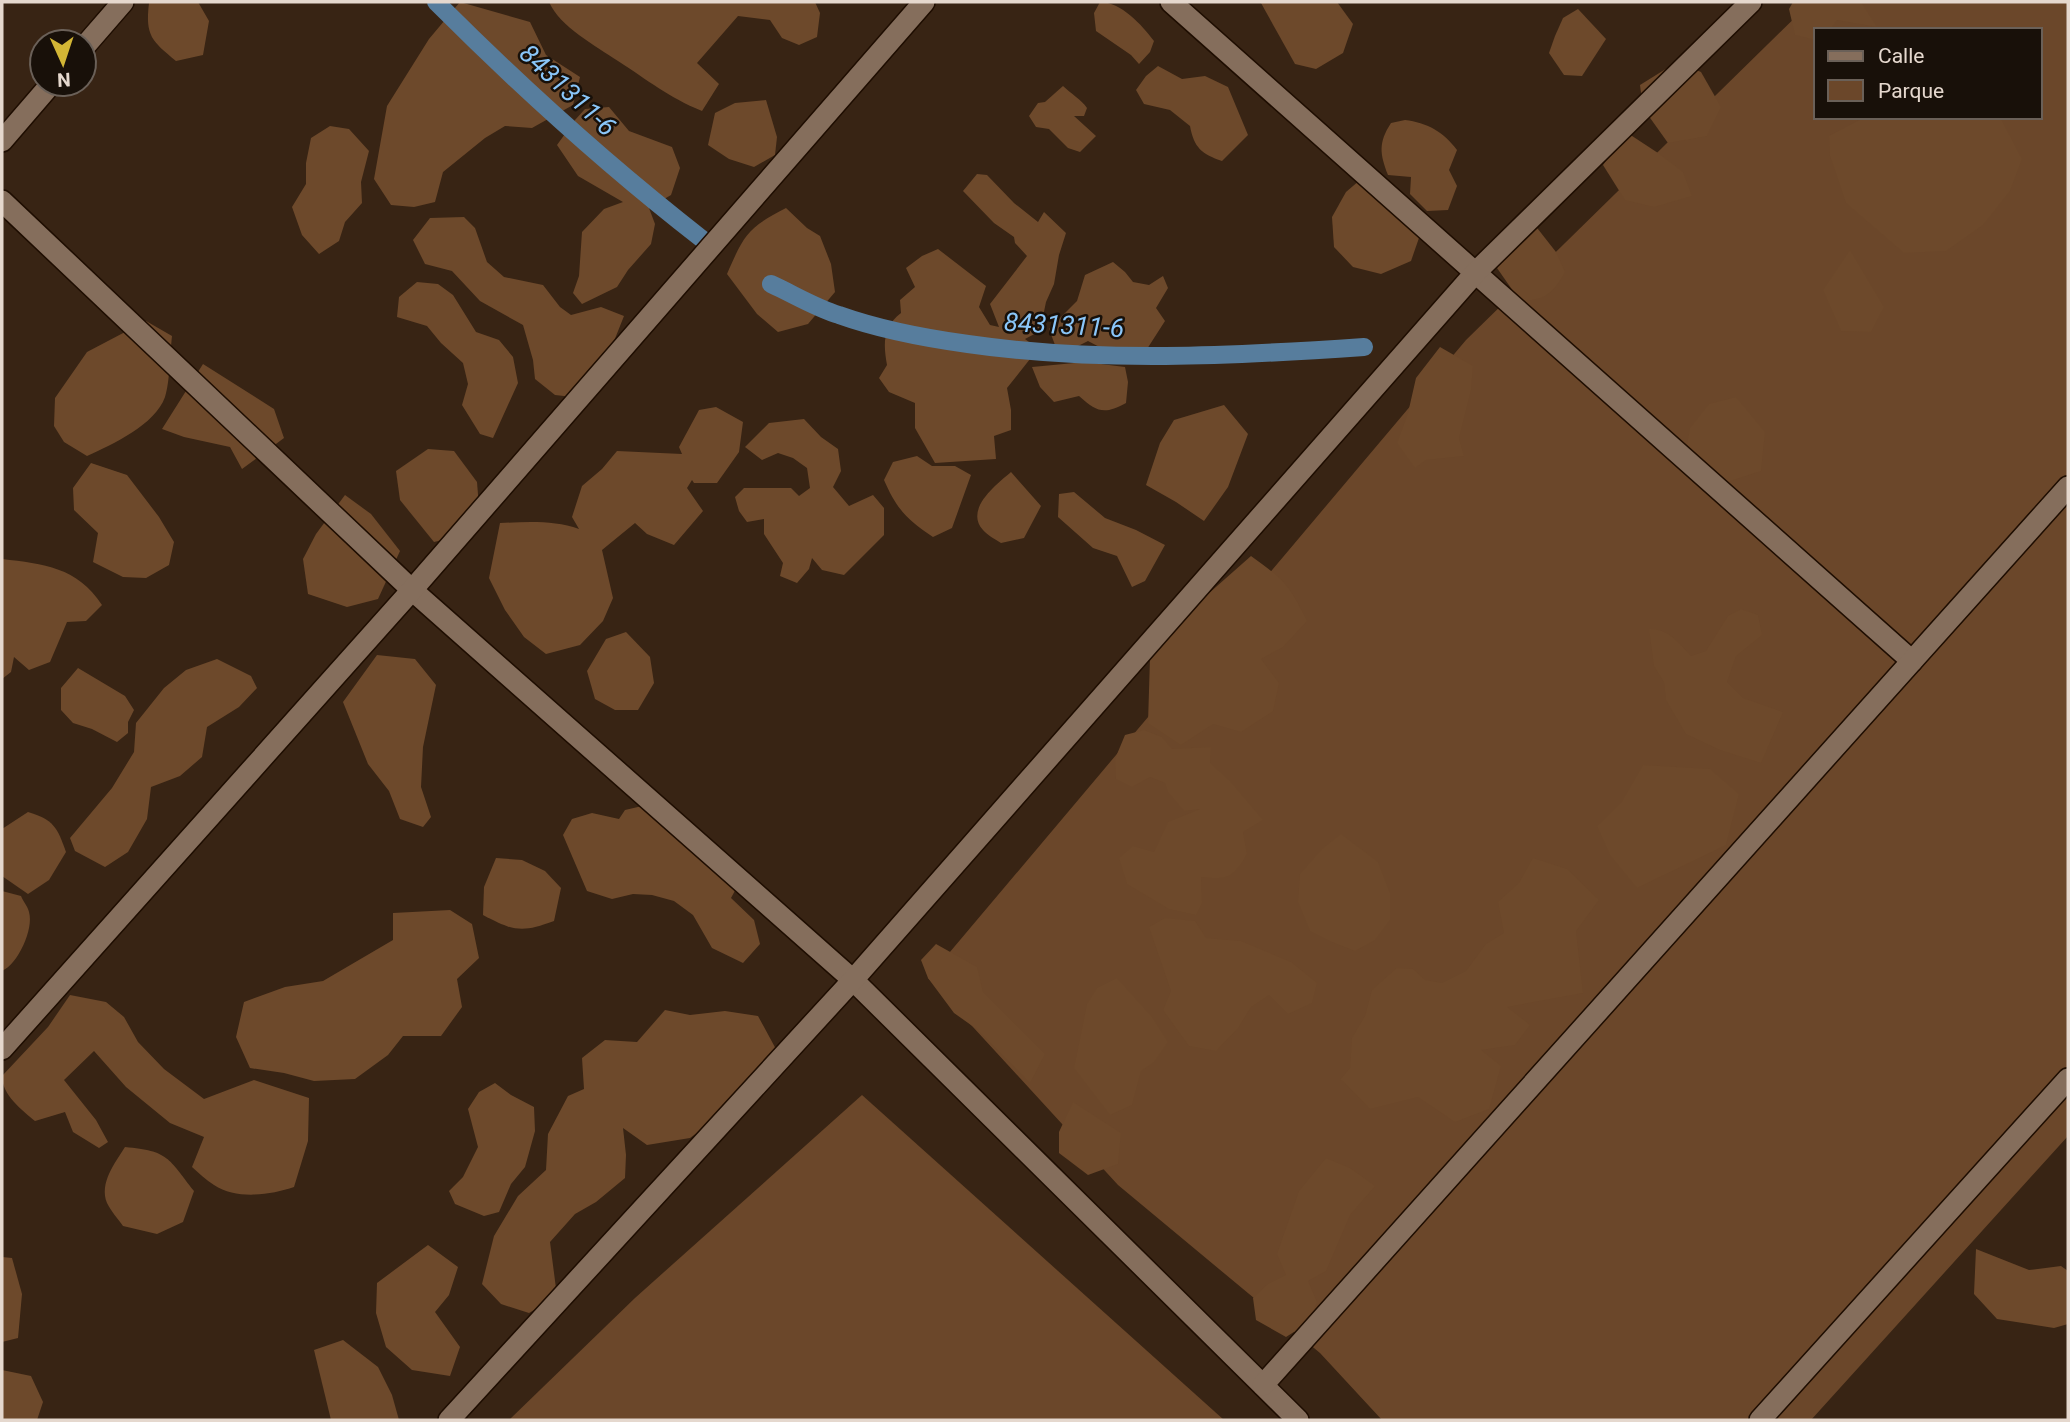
<svg xmlns="http://www.w3.org/2000/svg" width="2070" height="1422" font-family="Roboto,sans-serif">
	<style>
		.green { fill: #6b472a; fill-rule: evenodd }
		.forest { fill: #6d492b }
		.lines { fill: none; stroke-linecap: round; stroke-linejoin: round }
		.stream { stroke: #577d9d; stroke-width: 18 }
		.street-casing { stroke: #1e0d01; stroke-width: 24 }
		.street { stroke: #856e5c; stroke-width: 21 }
		.labels { text-anchor: middle; dominant-baseline: central; stroke-width: 5; stroke-linejoin: round; paint-order: stroke }
		.water-label { font-size: 26px; font-style: italic; fill: #8ac6f9; stroke: #181009 }
	</style>
	<rect width="100%" height="100%" fill="#382414"/>
	<g class="green">
		<path d="M1811,2H2068V1136L1811,1420H1382L1320,1353L1118,1185L928,978L1466,340ZM1816,30H2040V117H1816Z"/>
		<path d="M862,1095L1224,1420H509L635,1298Z"/>
	</g>
	<g class="forest">
		<path d="M152,2H198L209,21L203,55L176,61C152,41 145,36 149,3Z"/>
		<path d="M460,2L530,22L546,55L580,77L573,105L532,128L505,126L485,138L443,172L435,202L414,207L391,205L374,179L387,106L429,39Z"/>
		<path d="M549,2H815L820,13L817,37L799,45L782,38L770,20L738,16L697,63L719,84L702,111C668,97 649,81 618,61C596,46 560,27 549,2Z"/>
		<path d="M1100,2C1121,2 1142,25 1154,41L1150,52L1139,64L1131,55L1096,31L1094,13Z"/>
		<path d="M1263,2H1337L1353,24L1343,53L1316,69L1295,64L1261,3Z"/>
		<path d="M1793,2H1861L1877,27L1837,20L1830,30H1816V40L1795,35L1789,9Z"/>
		<path d="M1578,9L1606,39L1582,76L1564,75L1549,53L1555,36L1563,18Z"/>
		<path d="M1677,62L1701,72L1721,107L1707,136L1668,143L1643,108L1640,85Z"/>
		<path d="M1158,66L1182,79L1205,76L1228,87L1248,135L1222,161C1202,154 1194,148 1190,126L1170,110L1144,104L1136,90L1146,76Z"/>
		<path d="M1063,86C1071,94 1081,99 1087,108L1084,116H1074L1096,136L1080,152L1068,148L1049,129L1036,127L1029,116L1038,103L1045,102Z"/>
		<path d="M766,100L777,137L775,155L754,167L729,159L708,145L715,113L735,103Z"/>
		<path d="M609,107L629,131L672,147L680,168L671,195L649,208L655,224L651,244L628,270L617,287L582,304L573,293L579,276L582,232L604,209L623,202L578,176L557,145L575,120L585,109Z"/>
		<path d="M1865,117H2000L2022,159L2010,191L1983,225L1946,251L1904,253L1846,203L1830,156L1829,136Z"/>
		<path d="M1405,120C1427,123 1443,131 1457,150L1449,170L1457,186L1448,210L1427,211L1410,194L1411,177L1388,175C1380,154 1378,143 1391,123Z"/>
		<path d="M330,126L349,129L369,151L361,182L362,203L345,222L339,241L319,254L302,235L292,207L306,184V163L311,138Z"/>
		<path d="M1626,132L1658,153L1683,172L1692,196L1654,207L1625,200L1603,165Z"/>
		<path d="M977,174L987,175L1014,203L1038,222L1044,212L1066,233L1059,255L1054,284L1046,302L1040,331L1025,339L1033,345L1030,359L1007,388L1011,410V430L994,436L996,459L935,463L915,428V403L889,392L879,378L887,365C883,343 883,327 901,313L900,300L915,287L906,268L922,256L938,249L986,286L979,307L990,325L999,327L990,304L1027,256L1015,243L1014,237L994,223L963,191Z"/>
		<path d="M1360,180L1420,235L1411,261L1381,274L1353,267L1334,247L1332,217L1346,192Z"/>
		<path d="M786,208L807,228L820,236L831,264L835,292L808,324L778,332L757,314L727,274C744,235 747,228 786,208Z"/>
		<path d="M464,217L475,228L487,262L504,277L543,285L560,307L571,315L601,307L624,316L591,399L555,395L535,379L533,360L523,325L480,301L452,271L425,264L413,240L430,218Z"/>
		<path d="M1534,224L1556,252L1565,272C1553,294 1545,300 1520,301L1497,268L1508,246Z"/>
		<path d="M1850,250L1884,307L1871,332L1841,331L1823,290Z"/>
		<path d="M1113,262L1125,272L1133,282L1149,285L1163,276L1168,288L1156,308L1165,321L1147,349L1109,352L1088,341L1074,348L1063,350L1055,345L1049,329L1077,301L1085,275Z"/>
		<path d="M417,282L438,284L453,295L476,332L499,340L513,357L518,383L493,438L480,434L462,405L468,384L463,363L441,343L427,326L397,317L399,297Z"/>
		<path d="M146,321L172,336C170,353 170,382 165,397C155,425 113,444 87,456L64,442L54,426L55,398L87,352Z"/>
		<path d="M1440,347L1473,366L1471,390L1459,438L1464,456L1426,460L1415,468L1397,443L1408,413L1416,378Z"/>
		<path d="M1085,362L1125,367L1128,382L1126,403C1104,415 1097,412 1079,396L1054,402L1040,387L1032,367Z"/>
		<path d="M203,364L274,409L284,438L242,469L230,447L184,437L162,429Z"/>
		<path d="M1736,397L1765,432L1761,471L1727,482L1701,472L1686,450L1690,428L1709,404Z"/>
		<path d="M1224,405L1248,434L1228,487L1204,521L1176,502L1146,485L1160,443L1174,420Z"/>
		<path d="M716,407L743,422L739,452L717,483H694L692,480L687,488L703,511L674,545L647,534L635,523L602,550L613,598L603,621L580,645L546,654L524,637L505,610L489,578L500,523C527,522 554,520 579,529L572,517L582,486L602,469L617,451L682,454L679,447L699,410Z"/>
		<path d="M804,419L821,437L838,449L841,471L833,487L849,506L873,495L884,508V535L844,575L822,570L812,558L809,569L797,583L780,576L783,563L764,534V519L747,522L739,511L735,497L744,488H791L799,496L810,488L807,468L793,458L778,453L762,460L745,447L769,423Z"/>
		<path d="M428,449L454,451L477,482L479,507L463,535L434,542L400,500L396,471Z"/>
		<path d="M917,456L932,466H955L971,475L952,528L933,537C907,520 896,508 884,480L893,462Z"/>
		<path d="M91,463L127,475L159,517L174,542L169,565L146,578L123,577L93,562L98,533L74,510L73,488Z"/>
		<path d="M1011,472L1041,506L1024,538L1001,543C995,539 987,535 983,530C964,509 997,484 1011,472Z"/>
		<path d="M1074,492L1105,518L1136,530L1165,545L1145,581L1132,587L1117,556L1093,548L1058,517L1059,494Z"/>
		<path d="M345,495L371,514L400,551L378,599L347,607L308,594L303,559L316,534Z"/>
		<path d="M1251,556C1283,579 1289,584 1307,621L1283,647L1261,659L1279,683L1273,711L1241,732L1213,724L1181,745L1148,723L1150,658L1183,602L1208,594Z"/>
		<path d="M2,559C44,564 77,567 102,605L86,621L67,622L50,662L29,670L14,657L11,672L2,679Z"/>
		<path d="M1741,609L1758,615L1762,635L1736,656L1727,682L1743,698L1783,712L1761,763L1720,750L1686,734L1666,700L1664,682L1654,666L1649,629C1668,628 1679,643 1691,656L1706,651L1728,616Z"/>
		<path d="M626,632L650,657L654,683L638,710H615L595,699L587,671L606,639Z"/>
		<path d="M377,655L415,659L436,685L423,747L421,787L431,817L423,827L400,819L389,791L368,764L343,702Z"/>
		<path d="M217,659L251,676L257,688L239,707L207,727L202,757L180,776L151,787L147,819L128,852L105,867L75,851L70,838L112,788L134,752L136,723L164,688L186,670Z"/>
		<path d="M78,668L125,696L134,710L128,722V733L117,742L92,729L73,723L61,710V688Z"/>
		<path d="M1144,730L1162,737L1172,749L1211,747L1210,763L1230,781L1263,820L1243,832L1247,854C1233,878 1228,880 1201,877L1202,903L1196,915L1169,909L1127,884L1119,858L1133,846L1154,852L1168,822L1200,809L1184,811L1168,792L1165,783L1150,777L1132,787L1116,779L1115,759L1125,735Z"/>
		<path d="M1643,765L1710,769L1739,794L1726,845L1637,888L1610,855L1597,826L1621,803Z"/>
		<path d="M655,803L744,874L731,898L754,920L760,944L743,963L712,948L693,915L674,901L652,895L633,894L612,899L587,891L563,835L572,819L592,813L619,819L625,810Z"/>
		<path d="M28,812C54,820 57,827 66,852L49,880L28,894L2,876V829Z"/>
		<path d="M1341,834L1378,862L1390,893V920L1375,940L1355,951L1332,942L1310,931L1298,902L1300,874L1322,849Z"/>
		<path d="M496,858L522,860L545,871L561,888L554,921C522,933 513,931 483,915L484,887Z"/>
		<path d="M1533,858L1567,869L1599,900L1576,931L1583,993L1507,1007L1530,1025L1515,1045L1481,1050L1501,1066L1489,1109L1455,1122L1418,1097L1370,1109L1343,1081L1340,1080L1350,1068L1352,1038L1365,1016L1372,990L1397,968L1413,969L1425,980L1442,983L1466,971L1486,944L1504,933L1498,902L1519,883Z"/>
		<path d="M2,891L21,896C23,901 28,907 29,912C34,929 18,964 2,971Z"/>
		<path d="M450,910L472,924L479,958L457,979L462,1007L441,1036H403L388,1055L355,1079L314,1081L284,1073L250,1068L236,1037L244,1002L285,987L323,981L393,940V913Z"/>
		<path d="M1165,918L1195,921L1206,938L1241,941L1291,962L1317,983L1312,1003L1288,1014L1269,995L1251,1007L1238,1028L1216,1051L1189,1046L1163,1010L1171,991L1149,927Z"/>
		<path d="M936,944L977,967L983,992L1045,1054L1030,1083L978,1030L954,1013L928,978L921,960Z"/>
		<path d="M1117,978L1152,1017L1168,1042L1154,1062L1141,1071L1132,1105L1110,1115L1074,1068L1087,1004L1097,988Z"/>
		<path d="M70,995L106,1002L124,1017L138,1042L164,1069L204,1099L254,1080L309,1098L308,1141L294,1187C270,1195 237,1200 214,1185C206,1180 199,1173 192,1167L204,1137L170,1123L126,1087L94,1051L64,1080L96,1120L108,1142L99,1148L73,1132L65,1112L35,1121C22,1110 2,1095 2,1076L48,1027Z"/>
		<path d="M665,1010L690,1015L725,1011L758,1016L777,1051L723,1114L690,1138L647,1145L623,1128L626,1155L625,1178L596,1202L575,1214L550,1242L557,1296L529,1313L501,1304L482,1284L494,1236L518,1196L546,1170L548,1134L568,1096L584,1089L582,1058L605,1040L637,1042Z"/>
		<path d="M495,1083L511,1095L534,1107L535,1131L525,1167L511,1184L499,1212L484,1216L455,1204L449,1191L463,1177L478,1147L468,1109L479,1092Z"/>
		<path d="M1073,1102L1121,1133L1118,1164L1088,1175L1059,1153V1132Z"/>
		<path d="M125,1147C169,1151 168,1158 194,1191L183,1222L157,1234L123,1226C118,1219 111,1211 107,1203C99,1183 115,1163 125,1147Z"/>
		<path d="M1326,1158L1350,1168L1375,1186L1350,1215L1326,1271L1308,1281L1317,1302L1308,1323L1286,1337L1256,1320L1253,1298L1268,1284L1286,1275L1277,1254L1299,1191Z"/>
		<path d="M428,1245L458,1267L449,1295L435,1312L460,1347L450,1376L412,1370L386,1347L376,1313L377,1283Z"/>
		<path d="M1976,1249L2029,1270L2061,1266L2068,1271V1324L2054,1328L1997,1319L1974,1294Z"/>
		<path d="M2,1257L12,1258L22,1294L18,1338L2,1342Z"/>
		<path d="M343,1340L378,1367L392,1395L399,1420H331L314,1350Z"/>
		<path d="M2,1370L31,1376L43,1402L37,1420H2Z"/>
	</g>
	<g class="lines">
		<g class="stream">
			<path d="M436,2C520,86 608,166 702,239"/>
			<path d="M771,284C793,294 816,308 839,315C881,330 924,338 968,344C1099,363 1232,356 1364,347"/>
		</g>
		<defs>
			<g id="street">
				<path d="M1171,2L1912,661"/>
				<path d="M84,47L123,2"/>
				<path d="M2,141L51,84"/>
				<path d="M2,201L412,590L853,980L1298,1420"/>
				<path d="M2,1049L412,590L924,2"/>
				<path d="M1263,1385L2068,487"/>
				<path d="M449,1420L853,980L1476,272L1751,2"/>
				<path d="M1760,1420L2068,1079"/>
			</g>
		</defs>
		<use href="#street" class="street-casing"/>
		<use href="#street" class="street"/>
	</g>
	<g class="labels">
		<g class="water-label">
			<text transform="translate(568 90) rotate(43)">8431311-6</text>
			<text transform="translate(1064 325) rotate(3)">8431311-6</text>
		</g>
	</g>
	<rect width="2070" height="1422" fill="none" stroke="#e5d8ce" stroke-width="7"/>
	<rect x="1814" y="28" width="228" height="91" fill="#181009" stroke="#6a6058" stroke-width="2"/>
	<rect x="1828" y="51" width="35" height="10" fill="#856e5c" stroke="#6a6058" stroke-width="2"/>
	<text x="1878" y="63" font-size="21" fill="#e5d8ce">Calle</text>
	<rect x="1828" y="80" width="35" height="21" fill="#6b472a" stroke="#6a6058" stroke-width="2"/>
	<text x="1878" y="98" font-size="21" fill="#e5d8ce">Parque</text>
	<g transform="translate(63 63) rotate(177)"><circle r="33" fill="#181009" stroke="#6a6058" stroke-width="2"/>
	<path d="M0-5L12 26L0 18L-12 26Z" fill="#d3b635"/>
	<text y="-10" font-size="19" font-weight="bold" text-anchor="middle" fill="#e5d8ce">N</text>
	</g>
</svg>
